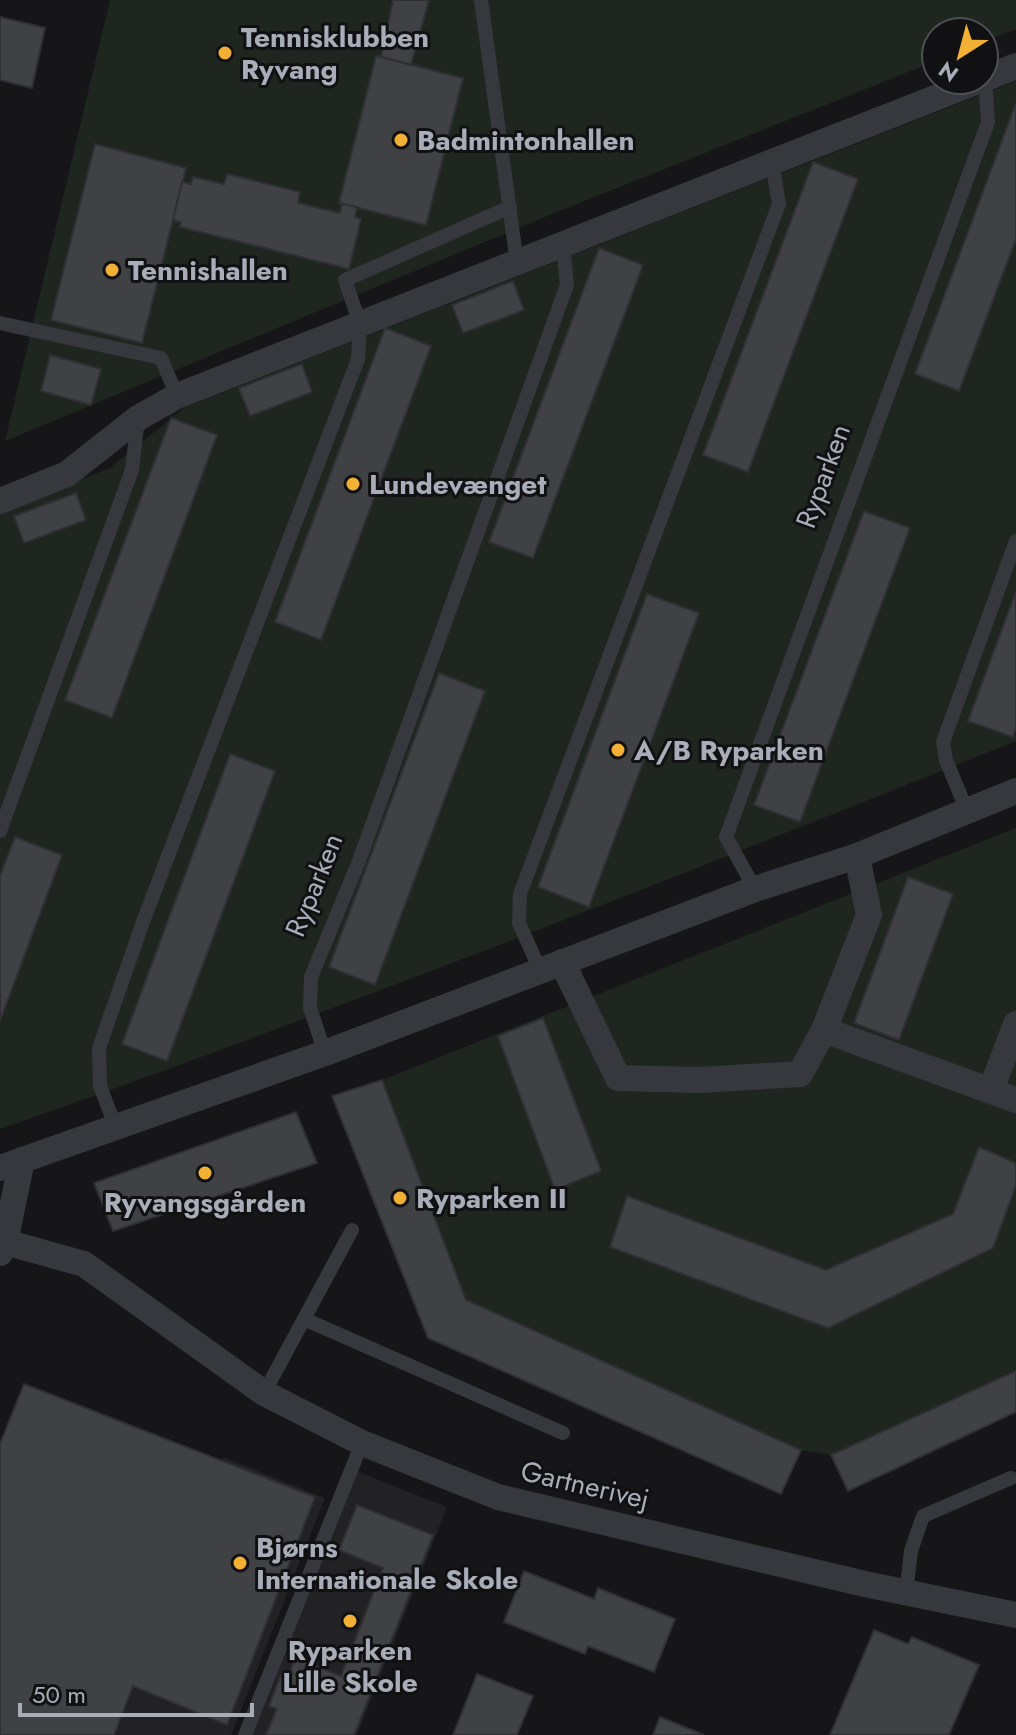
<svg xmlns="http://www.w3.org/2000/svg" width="1016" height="1735" font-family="Jost,sans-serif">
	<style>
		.built { fill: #222225 }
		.green { fill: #1e261f }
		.building { fill: #404145; stroke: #303034; stroke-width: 2 }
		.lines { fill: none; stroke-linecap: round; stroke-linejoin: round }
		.lane { stroke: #37383d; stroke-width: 14 }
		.street { stroke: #37383d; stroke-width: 26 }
		.poi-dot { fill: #f2b134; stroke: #111113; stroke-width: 3 }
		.labels { text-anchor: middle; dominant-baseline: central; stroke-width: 6; stroke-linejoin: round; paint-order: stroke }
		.poi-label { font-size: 28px; font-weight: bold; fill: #a8adb8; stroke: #111113; text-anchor: start }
		.street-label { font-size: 28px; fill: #a8adb8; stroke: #111113 }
	</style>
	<rect width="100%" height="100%" fill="#161618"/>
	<g class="built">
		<path d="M223,1457L325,1498L231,1735H90L152,1635Z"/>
		<path d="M356,1471L447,1507L357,1735H252Z"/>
	</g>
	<g class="green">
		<path d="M110,0H1016V29L984,42V32H936V61L564,209L5,441Z"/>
		<path d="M1016,81V741C680,876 342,1009 0,1129V512L110,468L185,407Z"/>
		<path d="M1016,828V1371L831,1455L801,1450L466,1300L382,1080Z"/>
	</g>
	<g class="building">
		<path d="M393,0H429L411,65L381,57Z"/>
		<path d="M0,17L45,28L32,88L0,80Z"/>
		<path d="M376,56L463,78L426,225L339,203Z"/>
		<path d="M1016,103V239L959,391L915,374Z"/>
		<path d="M95,144L186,168L142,343L51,320Z"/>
		<path d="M813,162L858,179L748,472L703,455Z"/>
		<path d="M227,174L300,192L298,203L340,213L342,204L357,207L355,217L361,219L349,269L180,227L181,222L173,220L182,182L191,184L193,177L224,184Z"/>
		<path d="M599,248L643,265L533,558L489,542Z"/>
		<path d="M513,281L524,310L463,333L452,305Z"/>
		<path d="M385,328L431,346L321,640L275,622Z"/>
		<path d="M50,355L101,369L91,405L41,391Z"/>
		<path d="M302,364L312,392L250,416L239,388Z"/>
		<path d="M171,418L217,435L112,718L65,700Z"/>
		<path d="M76,493L86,520L24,543L14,516Z"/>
		<path d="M864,511L910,528L800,822L754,805Z"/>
		<path d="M1016,591V728L1013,737L968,721Z"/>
		<path d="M647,594L699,613L589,907L538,887Z"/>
		<path d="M439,673L485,691L375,985L329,967Z"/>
		<path d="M230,754L275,771L167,1061L122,1044Z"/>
		<path d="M15,837L62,855L0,1021V876Z"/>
		<path d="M908,877L953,894L899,1040L854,1023Z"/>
		<path d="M543,1018L601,1171L555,1190L498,1036Z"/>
		<path d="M382,1080L466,1300L801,1450L781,1494L428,1338L332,1096Z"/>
		<path d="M296,1112L317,1163L113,1231L94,1183Z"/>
		<path d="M979,1147L1016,1163V1185L993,1248L828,1328L610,1247L627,1196L826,1270L953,1214Z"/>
		<path d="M1016,1371V1412L848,1491L831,1455Z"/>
		<path d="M24,1384L315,1497L227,1725L133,1686L114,1735H0V1444Z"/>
		<path d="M357,1505L433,1535L354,1735H266L277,1709L269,1706L282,1672L289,1675L295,1658L341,1676L383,1568L339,1550Z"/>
		<path d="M524,1571L594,1599L598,1588L675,1619L654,1672L588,1646L585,1654L504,1622Z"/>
		<path d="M874,1630L908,1644L912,1637L979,1665L949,1735H830Z"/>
		<path d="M477,1674L533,1696L517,1735H453Z"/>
		<path d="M660,1717L704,1735H653Z"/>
	</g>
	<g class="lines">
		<g class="lane">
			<path d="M481,0L517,263"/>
			<path d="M0,323L161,358L177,396"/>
			<path d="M967,811L946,760L943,742L1016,541"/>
			<path d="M0,831L132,470L138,419"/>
			<path d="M755,889L726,837L988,122L985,78"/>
			<path d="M540,970L519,923L520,894L779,204L772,162"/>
			<path d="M325,1053L310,1008L311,977L359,861L567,285L563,244"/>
			<path d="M116,1128L100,1086L99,1048L144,919L358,359L360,324L345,280L510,207"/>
			<path d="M304,1319L563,1433"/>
			<path d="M264,1393L352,1230"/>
			<path d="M906,1593L911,1551L923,1516L1011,1478"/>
			<path d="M245,1735L362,1443"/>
		</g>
		<g class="street">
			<path d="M984,79L1016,66"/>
			<path d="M0,501L67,474L138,418L177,396L981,80"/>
			<path d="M562,962L618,1078L699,1080L800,1074L824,1030L869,915L857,856"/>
			<path d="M824,1030L1016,1100"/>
			<path d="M991,1090L1016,1024"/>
			<path d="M0,1168L325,1053L755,889L857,856L1016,791"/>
			<path d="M5,1242L84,1264L264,1393L362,1443L498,1497L865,1584L1016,1615"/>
			<path d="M0,1253L5,1242L22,1160"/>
		</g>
	</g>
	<g class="poi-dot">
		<circle cx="225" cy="53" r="8"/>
		<circle cx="401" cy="140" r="8"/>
		<circle cx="112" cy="270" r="8"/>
		<circle cx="353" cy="484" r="8"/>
		<circle cx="618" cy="750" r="8"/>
		<circle cx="205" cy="1173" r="8"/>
		<circle cx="400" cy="1198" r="8"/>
		<circle cx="240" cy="1563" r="8"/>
		<circle cx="350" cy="1621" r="8"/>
	</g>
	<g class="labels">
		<g class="poi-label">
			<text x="241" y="37">Tennisklubben<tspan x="241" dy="32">Ryvang</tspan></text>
			<text x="417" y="140">Badmintonhallen</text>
			<text x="128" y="270">Tennishallen</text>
			<text x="369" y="484">Lundevænget</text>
			<text x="634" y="750">A/B Ryparken</text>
			<text x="416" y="1198">Ryparken II</text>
			<text x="205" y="1202" text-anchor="middle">Ryvangsgården</text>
			<text x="256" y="1547">Bjørns<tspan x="256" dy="32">Internationale Skole</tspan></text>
			<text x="350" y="1650" text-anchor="middle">Ryparken<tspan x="350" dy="32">Lille Skole</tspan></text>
		</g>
		<g class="street-label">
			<text transform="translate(823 476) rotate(-70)">Ryparken</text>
			<text transform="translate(314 885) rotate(-68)">Ryparken</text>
			<text transform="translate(585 1485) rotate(13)">Gartnerivej</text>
		</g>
	</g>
	<g transform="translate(960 56) rotate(216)"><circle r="38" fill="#111113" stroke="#4d4f55" stroke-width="2"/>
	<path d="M0-6L14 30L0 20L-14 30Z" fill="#f2b134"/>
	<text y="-12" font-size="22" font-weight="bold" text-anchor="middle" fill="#a8adb8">N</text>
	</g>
	<path d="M20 1703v12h232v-12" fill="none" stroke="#a8adb8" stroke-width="4"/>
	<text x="32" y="1703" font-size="24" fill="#a8adb8" stroke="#111113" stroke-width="6" paint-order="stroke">50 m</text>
</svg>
